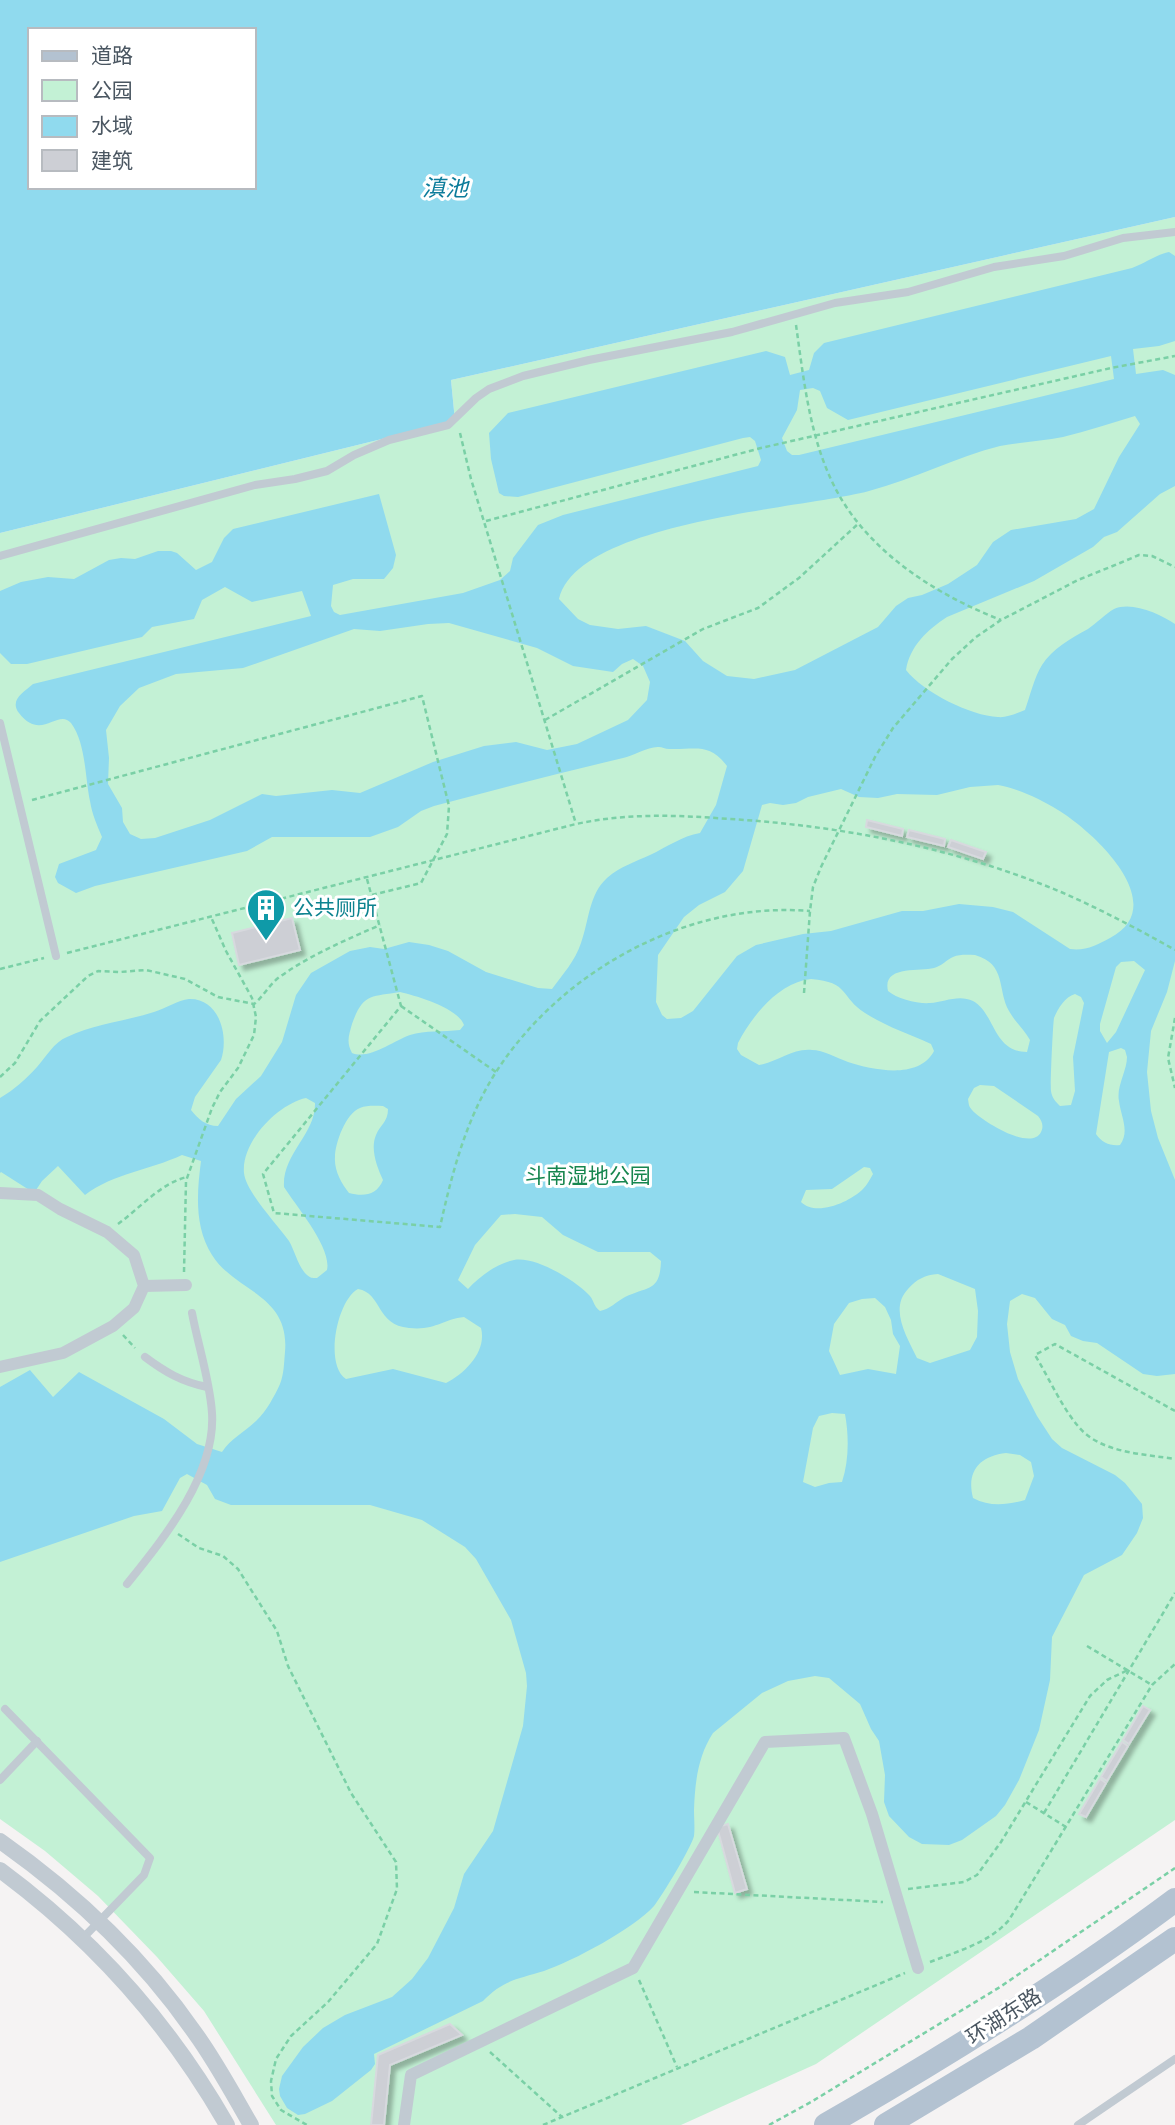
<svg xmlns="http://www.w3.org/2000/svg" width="1175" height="2125" font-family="'Varela Round','Noto Sans SC',sans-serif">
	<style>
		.green { fill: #c3f1d5 }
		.water { fill: #90daee; fill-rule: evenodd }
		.building { fill: #cdcfd5; stroke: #d7d9de; stroke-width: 2; filter: url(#shadow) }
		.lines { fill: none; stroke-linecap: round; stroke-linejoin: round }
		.path { stroke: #7ad0a6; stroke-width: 2.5; stroke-dasharray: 5 3.5; stroke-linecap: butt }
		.service { stroke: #c1cad2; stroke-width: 8 }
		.pedestrian { stroke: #c1cad2; stroke-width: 12 }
		.minor { stroke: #c1cad2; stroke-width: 16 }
		.primary { stroke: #b3c2d1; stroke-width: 24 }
		.labels { text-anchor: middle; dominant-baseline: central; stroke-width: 6; stroke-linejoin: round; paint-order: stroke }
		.culture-label { font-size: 21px; fill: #0d838f; stroke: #fff; text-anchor: start }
		.park-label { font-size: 21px; fill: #17864f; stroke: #fff }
		.street-label { font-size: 21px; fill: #4a5661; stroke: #fff }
		.water-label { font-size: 23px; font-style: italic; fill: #0c7c9b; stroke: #fff }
	</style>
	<defs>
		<filter id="shadow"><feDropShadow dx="5" dy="5" stdDeviation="2" flood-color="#0004"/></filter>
	</defs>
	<rect width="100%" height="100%" fill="#f5f3f3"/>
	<path class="green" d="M1175,217V1820L816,2064L681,2125H276L204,2011L157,1957L98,1896L45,1851L0,1819V533L455,421L451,380Z"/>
	<g class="water">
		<path d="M0,0H1175V217L451,380L455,421L0,533ZM30,30H254V187H30Z"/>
		<path d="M1169,252L1175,256V341L1159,346L1133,349L1136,374L1163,370L1175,375V486L1160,494L1117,532L1104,537L1093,547L1034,581L947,617C927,630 910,646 906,670C923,692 971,716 998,717C1006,718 1017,713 1025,710C1030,696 1034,678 1042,665C1052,649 1071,638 1088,629C1097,623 1105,614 1114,609C1132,601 1160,614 1175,624V961L1167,992L1151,1031L1147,1072L1151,1111L1158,1138L1175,1180V1374L1157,1376L1143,1374L1097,1343L1083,1341L1071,1336L1065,1325L1052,1319L1035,1298L1022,1294L1010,1301L1007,1324L1010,1352L1018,1379L1037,1416L1052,1439L1062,1448L1115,1475L1125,1483L1142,1504L1143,1518L1137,1533L1122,1555L1084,1575L1052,1637L1050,1680L1039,1730L1019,1780L1005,1805L996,1816L962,1840L949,1845L922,1844L909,1837L889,1816L884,1802L885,1775L879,1741L871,1729L860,1704L829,1678L815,1676L788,1681L762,1693L713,1733C698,1756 695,1782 694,1810C694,1818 695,1828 694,1836C691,1848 662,1896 654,1906C633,1929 573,1961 544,1971C518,1979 503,1980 483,2001L374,2054L375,2064L371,2070L332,2101L305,2114L298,2115L287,2108L280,2096L279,2089L282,2076L303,2047L323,2028L345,2015L392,1997L412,1979L428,1958L454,1908L464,1874L493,1831L523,1726L527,1686L526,1673L511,1620L476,1559L465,1547L422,1520L370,1505H231L215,1499L207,1485L187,1474L180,1478L162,1511L134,1516L0,1562V1387L30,1370L53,1397L79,1372L164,1419L197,1444L222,1452C231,1438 245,1432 257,1420C266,1412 275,1395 280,1384C284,1374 284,1363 285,1352C290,1294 235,1292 212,1255C194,1226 197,1192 201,1161L182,1155C150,1170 114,1173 85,1195L58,1166L42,1181L34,1193L1,1172L0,1173V1098C14,1090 26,1079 37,1067C46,1057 54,1042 67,1037C94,1024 126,1021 154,1012C165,1009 178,1000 189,999C220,998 229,1037 221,1060L195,1097L191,1110C198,1119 206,1126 218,1126L236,1099L261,1076L282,1042L296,995L311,973L350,951L370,947L384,949L409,942L429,945L448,951L486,972L538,988L552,989C563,974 575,961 581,943C589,921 589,894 607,878C621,866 635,862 650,855C667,847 682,836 700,833L716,805L727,766C709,742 695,750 669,749C665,749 662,747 659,747C649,746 633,756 623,758C560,773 497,789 434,806L421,811L398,827L370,837H272L247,851L95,886L76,893L58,883L55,877L59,864L96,850L102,837C97,825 92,814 90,801C85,778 86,743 71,723C58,708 41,742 19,713C9,700 24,692 33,684L311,616L302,591L252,602L225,587L202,600L194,619L152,627L142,637L27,664H11L0,653V591L21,582L48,577L74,579L109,560L121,558L135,559L158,551H171L177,553L196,570L212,562L224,538L233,529L379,494L396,555L393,568L384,579H353L333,585L331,606L334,612L340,615L463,593L500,580L510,571L513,558L538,525L563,515L758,466L761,460L755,441L750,437L743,438L518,497L504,496L499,493L491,459L489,433L508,413L766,351L785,357L790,375L809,370L814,353L824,343L1132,268C1146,263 1155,255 1169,252ZM1111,356L1114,379L799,455H792L787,451L782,438L797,410L800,390L813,388L820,391L827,408L848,420ZM1135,416L1140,424L1119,457L1094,509L1076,519L1011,530L993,542L977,565L948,584L922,595L908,598L896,606L878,627L795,670L754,679L727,676L703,661L685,641L646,626L618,629L590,625L578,619L559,599C578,521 802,509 869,491C914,479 956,457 1000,446C1021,442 1043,441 1063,437C1087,431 1111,423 1135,416ZM449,623L537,648L573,666L613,672L622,664L633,659L643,666L650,682L647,700L628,720L577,744L547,750L516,742L484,746L433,762L360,793L332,790L276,796L262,794L210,820L155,838L141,839L130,834L123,822L122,808L108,784L109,758L106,730L120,706L139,688L176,674L243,668L354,629L380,631L428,624ZM998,785C1019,789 1040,799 1058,810C1093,831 1173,905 1110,938C1097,945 1086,951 1070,949L1013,912L993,907L959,904L923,911H902L831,931L803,934L756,945L737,956L693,1011L681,1018L667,1019L662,1015L656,1002L658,955L684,917L699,905L725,892L743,871L762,805L770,803L783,805L796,803L808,797L841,789L859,797L878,798L897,794L937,795L970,787ZM975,955C1007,964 997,990 1009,1011C1015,1022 1024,1029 1030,1040L1027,1052C993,1052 995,1013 973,1001C959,994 944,1002 930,1003C918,1004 897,999 888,991C882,965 919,972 934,968C942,966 946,960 953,957C960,954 968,955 975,955ZM1134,961L1145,970L1116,1032L1107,1043L1100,1031V1024L1116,967L1121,962ZM811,979C850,982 840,997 865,1013C885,1026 909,1034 931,1044L934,1051C919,1080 873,1070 848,1062C837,1058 823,1050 812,1050C792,1048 778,1062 759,1065L741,1055L737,1049L738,1043C752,1016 779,982 811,979ZM400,992C417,996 458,1008 464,1025L460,1030C444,1032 425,1030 410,1035C393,1041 369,1060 352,1053C346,1042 349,1035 352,1024C363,993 371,997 400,992ZM1075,994L1081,997L1084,1003L1073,1057L1075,1091L1071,1105L1060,1106C1055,1101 1052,1098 1051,1091C1050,1086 1053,1023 1054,1018C1058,1008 1065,997 1075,994ZM1121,1048L1125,1050L1127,1057C1127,1071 1116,1087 1119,1101C1121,1117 1130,1131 1120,1145C1110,1146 1102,1143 1096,1134L1109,1052ZM980,1085L994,1086L1038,1116C1042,1121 1044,1126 1041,1132C1031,1152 982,1121 972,1110C968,1105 969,1104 968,1099L974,1088ZM306,1098L315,1103C316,1134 282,1154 284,1187C296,1206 332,1248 327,1270L317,1278C311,1278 311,1278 307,1275C298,1267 295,1251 289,1241C277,1224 246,1192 244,1173C241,1142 278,1104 306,1098ZM383,1106L388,1109C388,1122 380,1125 376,1135C370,1149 377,1167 383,1180C377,1195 364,1197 349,1193C341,1183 334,1170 335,1157C335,1143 346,1113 360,1108C367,1105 376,1106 383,1106ZM864,1167L870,1168L873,1174C870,1179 867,1185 863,1189C850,1202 816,1217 801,1202L806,1190L832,1189ZM515,1214L542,1217L563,1235L598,1252H650L661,1261C660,1292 648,1286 625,1297C616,1302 610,1309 600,1311C593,1306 594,1299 588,1294C573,1279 535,1256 514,1260C497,1263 479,1277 468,1289L458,1280L475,1245L501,1215ZM938,1274L975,1289L978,1311L977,1337L970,1350L930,1363L917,1358C907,1337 889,1309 908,1289C917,1279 925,1275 938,1274ZM358,1289C382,1293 376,1325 409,1328C435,1331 443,1319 464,1317L481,1328C487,1351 466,1373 446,1383L393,1369L346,1379C324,1365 337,1300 358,1289ZM875,1298L885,1307L891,1320L893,1334L900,1346L896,1374L868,1369L840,1375L829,1351L834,1324L849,1303L862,1299ZM832,1413L845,1414C849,1436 849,1461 842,1482L829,1483L815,1487L803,1482L813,1428L819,1416ZM1006,1453L1020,1455L1031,1462L1034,1476L1025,1500C1006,1505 990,1507 973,1498C966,1471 980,1456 1006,1453Z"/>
	</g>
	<g class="building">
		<path d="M867,820L903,829L902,836L866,827Z"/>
		<path d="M909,830L945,839L944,846L907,837Z"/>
		<path d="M951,840L986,852L983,859L948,847Z"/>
		<path d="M292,918L300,950L239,965L232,933Z"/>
		<path d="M1143,1706L1150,1710L1129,1744L1123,1740Z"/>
		<path d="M1122,1742L1128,1746L1107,1781L1101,1777Z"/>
		<path d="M1100,1779L1106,1783L1086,1817L1079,1814Z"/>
		<path d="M728,1824L747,1889L735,1893L717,1827Z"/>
		<path d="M450,2024L462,2035L390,2065L384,2125H371L378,2055Z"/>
	</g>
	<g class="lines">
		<g class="path">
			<path d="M796,325C804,381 810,444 839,495C873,555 939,596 1001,620"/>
			<path d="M460,433L471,479L576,824"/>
			<path d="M486,521L761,448L1111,368L1175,356"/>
			<path d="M545,720L703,629L758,608L799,578L859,523"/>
			<path d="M32,800L422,696L449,806L447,834L421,883L372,895"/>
			<path d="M367,879L401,1006L263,1174L274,1213L440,1227C452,1173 466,1119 496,1072C562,970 688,901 810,911"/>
			<path d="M67,953L576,824C628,813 677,815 730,819C843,826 956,848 1061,892C1100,909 1138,929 1175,950"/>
			<path d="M0,969L44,958"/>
			<path d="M804,993L810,911L813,887L821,867L875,757L893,728L952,659L976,637L1001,620L1078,580L1120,563L1139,555L1152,556L1175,567"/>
			<path d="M401,1006L496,1072"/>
			<path d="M1175,1018L1168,1058L1175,1088"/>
			<path d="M0,1077L15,1063L40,1021L88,976L98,971L120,972L146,970L185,979L218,997L254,1004C264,996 270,983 281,976C312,954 346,940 380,925"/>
			<path d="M118,1224C140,1208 161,1183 187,1177"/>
			<path d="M184,1272L186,1181L212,1108L220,1092L238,1068L254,1035L256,1017L252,998L226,951L211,917"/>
			<path d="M123,1335L135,1348"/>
			<path d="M1175,1411L1055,1344L1035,1355C1049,1378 1061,1406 1078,1426C1099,1453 1144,1454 1175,1459"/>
			<path d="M178,1534L199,1548L223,1556L238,1569L277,1631L288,1666L351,1793L396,1862L397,1889L377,1944L328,2002L291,2036L276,2059L271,2081L272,2096L281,2110L307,2125"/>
			<path d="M1087,1646L1152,1685"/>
			<path d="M1026,1802L1066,1827"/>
			<path d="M1044,1813L1175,1593"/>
			<path d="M908,1889L964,1882L977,1875L1001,1842L1090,1696L1107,1680L1128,1670"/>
			<path d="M694,1892L883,1902"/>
			<path d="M930,1962C958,1951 989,1943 1009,1920L1152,1685L1175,1664"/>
			<path d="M639,1980L677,2067"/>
			<path d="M490,2052L562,2117"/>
			<path d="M543,2125L905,1973"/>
			<path d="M769,2125L811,2102L1000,1987L1175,1868"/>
		</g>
		<g class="service">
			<path d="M0,556L255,485L295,479L327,471L354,455L389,440L448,425L476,398L489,389L523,376L589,360L732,332L835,303L908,292L994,267L1064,256L1123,238L1175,232"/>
			<path d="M0,723L56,956"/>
			<path d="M145,1357C165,1372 182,1382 207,1387"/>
			<path d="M127,1584C163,1539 216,1475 212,1413C210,1381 198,1345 192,1313"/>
			<path d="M5,1709L150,1858L144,1875L82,1939"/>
			<path d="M0,1780L37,1741"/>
			<path d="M1078,2125L1175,2059"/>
		</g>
		<g class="pedestrian">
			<path d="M0,1193L38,1195L60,1209L107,1232L134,1255L144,1286L134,1308L113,1326L63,1353L0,1367"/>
			<path d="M144,1286L186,1285"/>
			<path d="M404,2125L411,2075L633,1968L765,1742L844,1738L872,1814L918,1968"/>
		</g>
		<g class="minor">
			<path d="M0,1841C74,1893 143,1958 195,2033C216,2062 233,2094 251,2125"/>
			<path d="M0,1870C92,1938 170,2025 227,2125"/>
		</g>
		<g class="primary">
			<path d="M826,2125C946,2056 1064,1983 1175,1900"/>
			<path d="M886,2125L1031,2038L1175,1939"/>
		</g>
	</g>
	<defs>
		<symbol id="building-pin" viewBox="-11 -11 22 30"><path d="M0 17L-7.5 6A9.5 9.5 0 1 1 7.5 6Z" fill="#0f9aa8" stroke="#fff"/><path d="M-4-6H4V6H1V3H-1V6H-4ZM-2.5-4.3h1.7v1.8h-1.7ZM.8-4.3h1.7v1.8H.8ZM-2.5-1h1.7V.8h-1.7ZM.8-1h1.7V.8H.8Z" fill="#fff"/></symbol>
	</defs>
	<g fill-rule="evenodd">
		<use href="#building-pin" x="244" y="886" width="44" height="60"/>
	</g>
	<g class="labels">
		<g class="culture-label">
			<text x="293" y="908">公共厕所</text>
		</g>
		<g class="park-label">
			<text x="588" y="1176">斗南湿地公园</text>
		</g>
		<g class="street-label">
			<text transform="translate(1004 2017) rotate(-33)">环湖东路</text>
		</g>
		<g class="water-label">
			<text x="445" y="189">滇池</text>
		</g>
	</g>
	<rect x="28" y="28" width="228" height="161" fill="#ffffff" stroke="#b7bbc0" stroke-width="2"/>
	<rect x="42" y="51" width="35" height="10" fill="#b3c2d1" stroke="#b7bbc0" stroke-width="2"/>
	<text x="91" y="63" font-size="21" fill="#4a5661">道路</text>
	<rect x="42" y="80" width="35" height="21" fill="#c3f1d5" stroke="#b7bbc0" stroke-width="2"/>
	<text x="91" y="98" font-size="21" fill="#4a5661">公园</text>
	<rect x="42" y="116" width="35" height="21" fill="#90daee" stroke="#b7bbc0" stroke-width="2"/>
	<text x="91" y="133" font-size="21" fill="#4a5661">水域</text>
	<rect x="42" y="150" width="35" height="21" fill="#cdcfd5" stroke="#b7bbc0" stroke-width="2"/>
	<text x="91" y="168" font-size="21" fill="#4a5661">建筑</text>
</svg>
